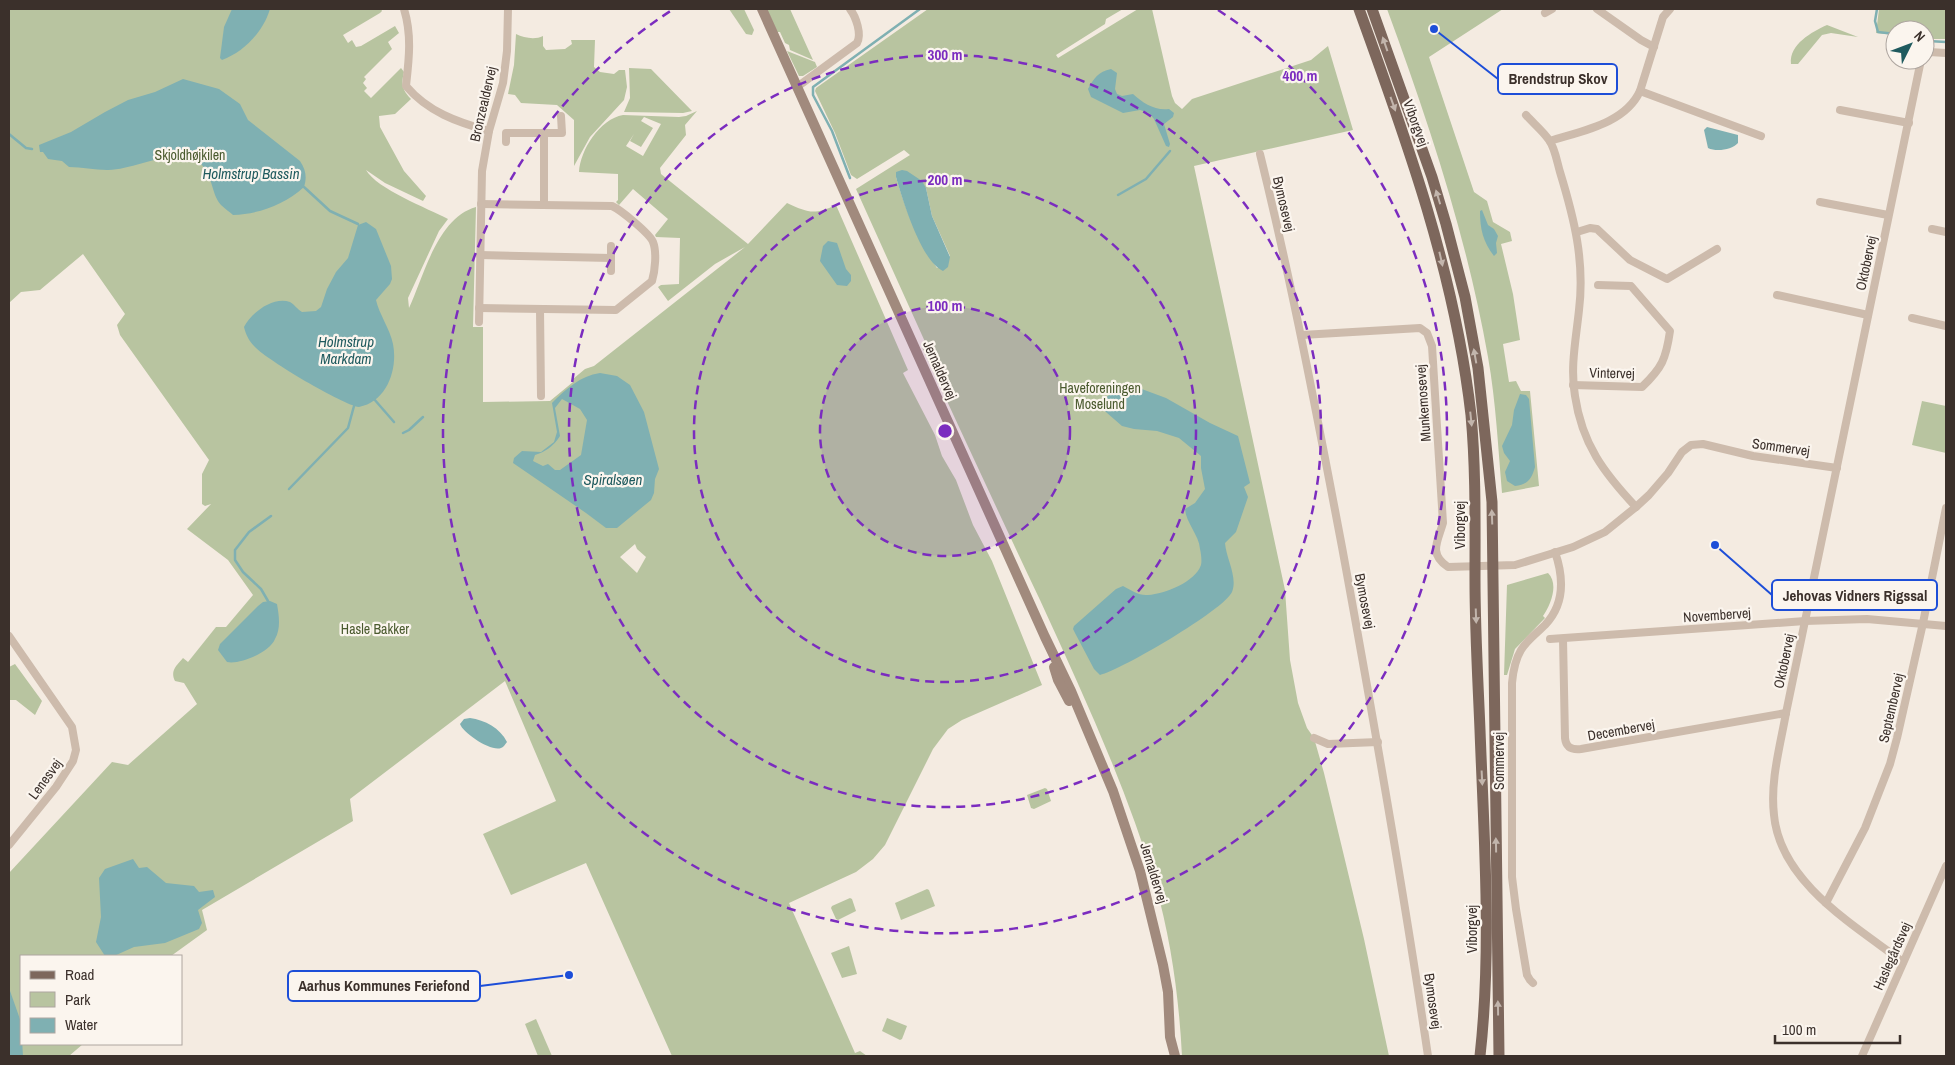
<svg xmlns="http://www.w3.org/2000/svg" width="1955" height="1065" font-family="'Archivo Narrow',sans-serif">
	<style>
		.green { fill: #b8c4a0; fill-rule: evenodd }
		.water { fill: #7fb0b2; fill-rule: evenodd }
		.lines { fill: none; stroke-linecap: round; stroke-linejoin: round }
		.stream { stroke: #7fb0b2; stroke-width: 2.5 }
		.street { stroke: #cdbbac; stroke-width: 8 }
		.secondary { stroke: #a18a7d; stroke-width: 10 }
		.primary { stroke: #7d675c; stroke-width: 11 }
		.oneway { fill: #c2b5ac }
		.ring { fill: none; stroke: #7b2cbf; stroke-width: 2.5; stroke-dasharray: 9 6 }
		.labels { text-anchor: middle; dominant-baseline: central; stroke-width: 4.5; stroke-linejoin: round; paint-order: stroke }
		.street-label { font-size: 14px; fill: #3b302b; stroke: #fbf5ee }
		.park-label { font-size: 14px; fill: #4a5a2e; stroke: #fbf5ee }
		.water-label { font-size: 15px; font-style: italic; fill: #1f5a5e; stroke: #fbf5ee }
		.centre { fill: #7b2cbf; stroke: #fbf5ee; stroke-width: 2.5 }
		.ring-label { font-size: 15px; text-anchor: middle; font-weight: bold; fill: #7b2cbf; stroke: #fbf5ee; stroke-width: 4.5; stroke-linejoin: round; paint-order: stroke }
		.leader { fill: none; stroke: #1d4ed8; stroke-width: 2 }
		.callout-dot { fill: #1d4ed8; stroke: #fbf5ee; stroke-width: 2 }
		.callout { fill: #fbf5ee; stroke: #1d4ed8; stroke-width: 2 }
		.callout-label { font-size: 15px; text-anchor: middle; font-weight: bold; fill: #3b302b }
	</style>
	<rect width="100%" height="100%" fill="#f4ebe1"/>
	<g class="green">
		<path d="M9,9H381L382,11L380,13L343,35L348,43L352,40L356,47L361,46L395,26L399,33L388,42L392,49L364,77L366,79L363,83L367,88L364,91L371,98L401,68L404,72C401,84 402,90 411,99L395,114L379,116L380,127L404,171L426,196L423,201L385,183L366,170C377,189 427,208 448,219L439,231L408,298L409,308C424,276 437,218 476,207L473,327H483V402L550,401L573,382V379L585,369L594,366L745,247L715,264L668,301L658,287L661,285L679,284L680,238L656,237L655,235L668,219L633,189L619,205L616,202L618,200V174L579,172C580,150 600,119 623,115L679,117L686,116L697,111L685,125L686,135L660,168L661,174L748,244L787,203C809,213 814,215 836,205L908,370L903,373L935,435L942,456L956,480L973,525L992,561L1042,685L962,720L948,729L933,749L885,845L873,859L856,872L789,903L855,1053L860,1051L867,1056H672L586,863L511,895L483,834L556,801L505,681L350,799L353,821L202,910L207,930L171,956H21V1044H83L69,1056H9V873L112,762L128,765L197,704L184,683L175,681C170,671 176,666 183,658L188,662L216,627H226L253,595L228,560L187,529L211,504L205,506L202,504V474L209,460L120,335L117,325L125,314L83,254L40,290L21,292L9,303ZM644,117L661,124L643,156L626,146L634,134L630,141L641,147L653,128L641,121ZM635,544L637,549L646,557L637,573L620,557Z"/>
		<path d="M729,9H744L754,30L752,35L746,34Z"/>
		<path d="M767,9H790L813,60L790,50L789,45L785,43L780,32H777Z"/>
		<path d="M928,9H1123L1106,19L1105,24L1056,55L1058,58L1138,9H1152L1172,96L1175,103L1182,109L1192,99L1311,60L1328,46L1353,130L1194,166L1285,590L1290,660L1298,703L1307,728L1314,738L1324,773L1364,939L1389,1056H1182C1179,998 1171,939 1155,883C1126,786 1082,692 1040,600C1000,516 961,431 922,347L926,344L856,189L910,155L904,150L857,179L851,175L835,133L815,91L816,88ZM896,177L926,188L932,216L950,256L937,268C917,239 906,211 896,177Z"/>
		<path d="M1387,9H1503L1429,57L1474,192L1487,201L1493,222L1510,232L1512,241L1501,244L1513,294L1520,340L1503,344L1509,382L1516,381L1521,391H1530L1539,486L1502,493C1498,448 1496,402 1488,357C1467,238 1429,123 1387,9Z"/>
		<path d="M1879,9H1946V39H1925V30H1895V35L1876,33Z"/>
		<path d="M1827,25L1858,37L1831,33L1822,35L1798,64H1791C1789,44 1812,32 1827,25Z"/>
		<path d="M516,34C524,38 535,40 543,36V46L546,50L565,49L572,44L571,40H595L594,67L600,72L614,74L619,70H625L627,87L624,100L590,137L574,166V120L557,105L521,103L515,95L508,94L514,65Z"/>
		<path d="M787,51L815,62L817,67L803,76H799Z"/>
		<path d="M629,68L651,69L692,111L683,113L624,112L630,98Z"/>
		<path d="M1922,401L1946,406V453L1912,445Z"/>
		<path d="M1548,573C1559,584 1551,604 1543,616L1545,618L1515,649L1507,675H1504L1507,585Z"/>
		<path d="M15,664L42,701L35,715L16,700H9V667Z"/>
		<path d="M1045,788L1047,789L1051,801L1034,809L1031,808L1027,795Z"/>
		<path d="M927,889L929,890L935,906L901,920L895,903Z"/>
		<path d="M850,898L852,899L856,911L838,920L836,919L831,908L832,906Z"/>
		<path d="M849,946L857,974L842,978L831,953Z"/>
		<path d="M887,1018L907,1026L902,1039L900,1040L882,1031Z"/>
		<path d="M536,1019L552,1056H538L525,1024Z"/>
	</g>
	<g class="water">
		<path d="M232,9H270C263,32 244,52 222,60L220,58L224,27Z"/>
		<path d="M1111,69L1117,73L1115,89L1117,94L1122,96L1133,94C1143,103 1155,111 1169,109L1174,113L1173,117L1164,124L1170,144L1169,147L1166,146L1154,119L1149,113L1140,110L1123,113L1091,97L1088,89C1094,78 1098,72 1111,69Z"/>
		<path d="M183,79L219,89L240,104L248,120L300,161C306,170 307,177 304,187C284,205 259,214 233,215C230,212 225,209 221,205C211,194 213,175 201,164C177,144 134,171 107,170C94,170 82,167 69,167L62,161L48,159L43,152H40L39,145L71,132L105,112L128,100L155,92Z"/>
		<path d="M1707,127L1738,135V143C1732,150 1716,152 1708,148L1704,130Z"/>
		<path d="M902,170L907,171L922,181L926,188L932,216L950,257L948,267L943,271C921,261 903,201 896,177V172Z"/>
		<path d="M1482,210L1488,225L1494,229L1498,236L1496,243L1497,253L1494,256C1483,242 1480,229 1480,211Z"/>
		<path d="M366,222L376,229L391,266L392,279L390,284L376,300C379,314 390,329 393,344C398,369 387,402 359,407C343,405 267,360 255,347C249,341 246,335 244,327C251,313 273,296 290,302C294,304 297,309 302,312L316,311L321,307L327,289L336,272L348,258L358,225Z"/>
		<path d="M828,241L837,243L846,269L851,275V281L847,286L837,285L820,261L823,246Z"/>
		<path d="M600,373L617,376L630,385L644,412L659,469L655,479L654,493L651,500L617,528H606L586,513L513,463L514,458L522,451L541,452L554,442L557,432L552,403C566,389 580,376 600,373ZM562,399L580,409L587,420L581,455L560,470H555L548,464L543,466L533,461L535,455C545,452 554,446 560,436L555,408Z"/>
		<path d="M1139,388L1166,398L1210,423L1238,436L1250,483L1244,487L1248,497L1236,532L1225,543C1226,558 1238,577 1232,592C1224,610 1121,670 1100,675L1094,669L1075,633L1073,629L1074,626L1116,589L1123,586C1131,590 1139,596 1148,595C1165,594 1195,582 1201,565C1202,561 1201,553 1200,549C1199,535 1186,523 1185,509L1195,503L1205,489L1201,468V456L1179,438L1157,431L1134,429L1122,426L1099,406L1100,401C1113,392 1124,389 1139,388Z"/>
		<path d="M1520,394L1526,395L1529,399L1535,467C1532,478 1528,485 1515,486L1507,481L1505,472L1510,461L1504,453L1502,446L1512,425L1514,410Z"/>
		<path d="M270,601L277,604C279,616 281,628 275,639C270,652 240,665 227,662L218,650L220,644L258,606L263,602Z"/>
		<path d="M470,718C485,720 500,728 507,742C505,744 504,747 501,748C491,752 463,733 460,724L464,719Z"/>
		<path d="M133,859L139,868L147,867L166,883L194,886L199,892L213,890L215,897L198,910L202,923L199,929L165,943L134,947L114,956H105L96,942L101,917L99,878L105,869Z"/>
		<path d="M9,988L21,1022L23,1056H9Z"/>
	</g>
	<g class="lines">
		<g class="stream">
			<path d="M1877,9L1875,21L1878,32L1895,34"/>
			<path d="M1925,38L1928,41L1946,42"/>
			<path d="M9,134L26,148L32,149"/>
			<path d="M850,178L832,131L813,95V87L920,9"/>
			<path d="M304,187L330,211L358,224"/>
			<path d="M1118,195L1146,179L1170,151"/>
			<path d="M374,399L394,422"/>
			<path d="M403,433L409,430L423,417"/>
			<path d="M289,489L348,428L354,406"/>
			<path d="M268,601L261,589L243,572L235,560V550L249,532L271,516"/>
		</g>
		<g class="street">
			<path d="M404,9C412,35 409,59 406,86C428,112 457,122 489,131"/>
			<path d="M1597,9L1641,40L1654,47"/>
			<path d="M1545,13L1552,9"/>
			<path d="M1925,54L1929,52L1946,53"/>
			<path d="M797,87L857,43C862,34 856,17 850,9"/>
			<path d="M1640,91L1761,136"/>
			<path d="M1840,110L1909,123"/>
			<path d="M1526,115C1533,123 1543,131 1549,140C1555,148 1557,162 1560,172C1574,218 1585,261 1579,310C1576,339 1570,367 1575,396C1582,444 1604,473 1636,507"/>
			<path d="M1550,141C1581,131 1625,124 1640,91L1663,17L1670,9"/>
			<path d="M506,142V133H562L561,116"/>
			<path d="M1260,154C1292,284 1317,415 1342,547C1373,716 1403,886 1428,1056"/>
			<path d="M1820,202L1888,215"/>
			<path d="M544,204V133"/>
			<path d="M1932,229L1946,232"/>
			<path d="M1577,232L1590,228L1597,229L1630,260L1667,279L1717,249"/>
			<path d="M611,246V271"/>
			<path d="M480,255L611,258"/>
			<path d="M1777,295L1868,315"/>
			<path d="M479,308L616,310L652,281C655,271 657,252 653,242C650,234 621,210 612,206L481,204"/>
			<path d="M540,310L541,396"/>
			<path d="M1912,318L1946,326"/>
			<path d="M479,322L482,171L489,131L503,83L507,51L508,9"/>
			<path d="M1302,335L1420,328L1427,333L1432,346L1443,523C1438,541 1428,554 1448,567L1515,565L1573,547L1605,532L1636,507L1649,495L1668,473L1682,452L1691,445L1703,444L1753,456L1837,468"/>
			<path d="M1573,385L1642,387C1662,368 1666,359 1670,331L1631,286L1598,285"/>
			<path d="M9,636L72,727L76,750L73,761L56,787L9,845"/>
			<path d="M1550,639L1805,621L1867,619L1946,626"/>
			<path d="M1563,639L1565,738C1566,747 1571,750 1581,749L1786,713"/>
			<path d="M1314,738L1328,744L1378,742"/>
			<path d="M1826,903L1865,828L1890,764L1897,738L1923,623L1946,508"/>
			<path d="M1903,962C1854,925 1780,882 1774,815C1770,781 1780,747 1786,713L1921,60"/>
			<path d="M1533,983L1530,980L1527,975L1516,909L1512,877V683C1513,672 1515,660 1521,650C1527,640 1537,633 1545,625C1565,604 1564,578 1555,552"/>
			<path d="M1862,1056L1946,866"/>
		</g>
		<g class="secondary">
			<path d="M762,9L1045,637L1071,691L1113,791L1140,871L1163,965L1168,992L1170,1037L1175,1056"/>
			<path d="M1054,667L1058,680L1069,701"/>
		</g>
		<g class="primary">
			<path d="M1359,9C1407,141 1455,274 1471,415C1476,470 1475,525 1475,581C1475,631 1478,681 1480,730C1484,839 1492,948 1480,1056"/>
			<path d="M1372,9L1432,177L1446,224L1465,297L1478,368L1492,502L1499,1056"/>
		</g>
	</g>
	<defs><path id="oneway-solid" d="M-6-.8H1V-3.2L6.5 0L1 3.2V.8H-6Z" transform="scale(1.25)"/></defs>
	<g class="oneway">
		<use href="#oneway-solid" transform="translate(1385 44) rotate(-109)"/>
		<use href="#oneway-solid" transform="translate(1393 104) rotate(70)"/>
		<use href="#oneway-solid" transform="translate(1438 197) rotate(-107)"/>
		<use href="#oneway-solid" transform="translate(1441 259) rotate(77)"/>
		<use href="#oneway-solid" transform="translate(1475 356) rotate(-100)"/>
		<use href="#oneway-solid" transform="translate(1471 419) rotate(84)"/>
		<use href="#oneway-solid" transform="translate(1492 517) rotate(-92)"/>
		<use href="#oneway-solid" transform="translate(1476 616) rotate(88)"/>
		<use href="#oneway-solid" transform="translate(1482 778) rotate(87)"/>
		<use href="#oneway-solid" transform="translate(1496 845) rotate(-91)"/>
		<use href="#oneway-solid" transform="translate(1498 1008) rotate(-91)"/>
	</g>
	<circle cx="945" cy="431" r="125" fill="#7b2cbf" fill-opacity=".12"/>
	<g class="ring">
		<circle cx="945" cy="431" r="125"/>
		<circle cx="945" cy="431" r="251"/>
		<circle cx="945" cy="431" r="376"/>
		<path d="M1218 10A502 502 0 1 1 672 10"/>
	</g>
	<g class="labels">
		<g class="street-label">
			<text transform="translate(483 104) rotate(-77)">Bronzealdervej</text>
			<text transform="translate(1416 123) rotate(70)">Viborgvej</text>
			<text transform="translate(1284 204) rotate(77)">Bymosevej</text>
			<text transform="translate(1866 263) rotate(-78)">Oktobervej</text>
			<text transform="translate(940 370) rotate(66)">Jernaldervej</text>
			<text transform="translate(1612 373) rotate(1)">Vintervej</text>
			<text transform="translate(1423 403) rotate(-94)">Munkemosevej</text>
			<text transform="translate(1781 447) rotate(8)">Sommervej</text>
			<text transform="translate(1460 525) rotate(-90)">Viborgvej</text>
			<text transform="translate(1365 601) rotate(79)">Bymosevej</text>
			<text transform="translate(1717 615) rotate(-4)">Novembervej</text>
			<text transform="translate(1784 661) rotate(-78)">Oktobervej</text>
			<text transform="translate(1891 708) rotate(-77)">Septembervej</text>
			<text transform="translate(1621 730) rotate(-10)">Decembervej</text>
			<text transform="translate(1499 761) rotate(-90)">Sommervej</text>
			<text transform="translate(45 779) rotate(-54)">Lenesvej</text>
			<text transform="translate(1154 873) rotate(73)">Jernaldervej</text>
			<text transform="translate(1472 929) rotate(-90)">Viborgvej</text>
			<text transform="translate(1892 956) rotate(-66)">Haslegårdsvej</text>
			<text transform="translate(1433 1001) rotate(82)">Bymosevej</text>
		</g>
		<g class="park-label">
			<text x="190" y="155">Skjoldhøjkilen</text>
			<text x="1100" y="388">Haveforeningen<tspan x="1100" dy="16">Moselund</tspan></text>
			<text x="375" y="629">Hasle Bakker</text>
		</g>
		<g class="water-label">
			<text x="251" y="173">Holmstrup Bassin</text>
			<text x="346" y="341">Holmstrup<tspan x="346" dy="17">Markdam</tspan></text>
			<text x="613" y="479">Spiralsøen</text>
		</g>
	</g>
	<circle cx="945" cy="431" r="8" class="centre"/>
	<g class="ring-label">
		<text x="945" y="60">300 m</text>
		<text x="1300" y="81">400 m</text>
		<text x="945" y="185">200 m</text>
		<text x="945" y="311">100 m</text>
	</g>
	<path class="leader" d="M1434 29L1498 79M1715 545L1772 595M569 975L480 986"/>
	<g class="callout-dot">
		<circle cx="1434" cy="29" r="5"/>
		<circle cx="1715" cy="545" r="5"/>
		<circle cx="569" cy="975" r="5"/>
	</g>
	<g class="callout">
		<rect x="1498" y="64" width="119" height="30" rx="5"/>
		<rect x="1772" y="580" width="165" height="30" rx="5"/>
		<rect x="288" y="971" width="192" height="30" rx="5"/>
	</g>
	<g class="callout-label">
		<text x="1558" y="84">Brendstrup Skov</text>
		<text x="1855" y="601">Jehovas Vidners Rigssal</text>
		<text x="384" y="991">Aarhus Kommunes Feriefond</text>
	</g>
	<rect width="1955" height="1065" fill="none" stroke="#3b302b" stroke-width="20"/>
	<rect x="20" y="955" width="162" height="90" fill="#fbf5ee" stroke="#aea6a0"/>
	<rect x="30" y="971" width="25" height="8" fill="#7d675c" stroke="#aea6a0"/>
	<text x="65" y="980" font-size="15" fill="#3b302b">Road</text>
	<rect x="30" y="992" width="25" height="15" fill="#b8c4a0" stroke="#aea6a0"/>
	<text x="65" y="1005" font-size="15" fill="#3b302b">Park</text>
	<rect x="30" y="1018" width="25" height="15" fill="#7fb0b2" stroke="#aea6a0"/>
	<text x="65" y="1030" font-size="15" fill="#3b302b">Water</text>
	<g transform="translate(1910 45) rotate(48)"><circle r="24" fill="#fbf5ee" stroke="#aea6a0"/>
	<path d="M0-4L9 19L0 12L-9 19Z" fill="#1f5a5e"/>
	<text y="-8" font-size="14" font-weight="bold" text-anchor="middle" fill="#3b302b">N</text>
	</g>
	<path d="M1775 1035v8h125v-8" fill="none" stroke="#3b302b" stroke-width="2.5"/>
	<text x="1782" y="1035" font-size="15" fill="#3b302b" stroke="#fbf5ee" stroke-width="4" paint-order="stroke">100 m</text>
</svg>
